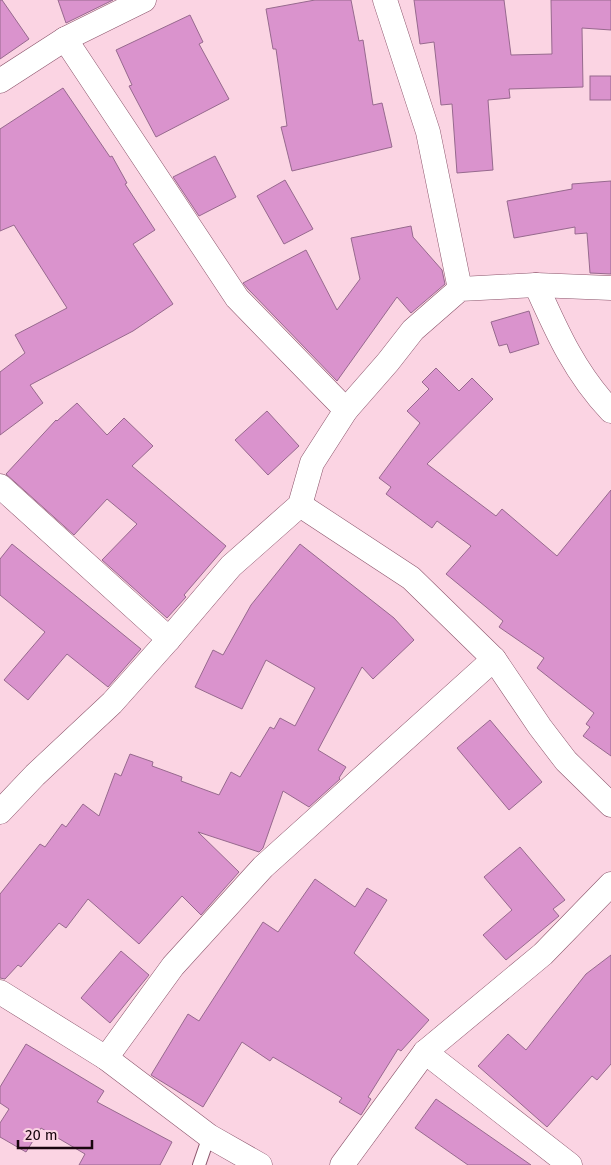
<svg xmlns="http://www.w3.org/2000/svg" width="611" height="1165" font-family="'Fira Sans',sans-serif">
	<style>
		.building { fill: #da93cd; stroke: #97698e }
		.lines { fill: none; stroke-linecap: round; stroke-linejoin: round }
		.service-casing { stroke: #8c556c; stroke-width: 14 }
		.minor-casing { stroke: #8c556c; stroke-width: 25 }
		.service { stroke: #fff; stroke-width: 12 }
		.minor { stroke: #fff; stroke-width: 24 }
	</style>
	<rect width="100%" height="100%" fill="#fbd4e3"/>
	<g class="building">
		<path d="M0,0H2L29,39L0,59Z"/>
		<path d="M58,0H113L66,23Z"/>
		<path d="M315,0H351L359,41L363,40L373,105L382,103L392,147L292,171L281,127L287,126L276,49H273L266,9Z"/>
		<path d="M414,0H504L511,55L552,54L551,0H611V30L582,28L583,87L509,89L510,98L488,100L493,170L457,173L452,104L441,105L434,42L420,44Z"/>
		<path d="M190,15L203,42L199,44L229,99L156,137L129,86L132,85L116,50Z"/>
		<rect x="590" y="76" width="21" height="24"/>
		<path d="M63,88L110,157L112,156L127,183L125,184L155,230L133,244L173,304L133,331L30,385L43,403L0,435V372L25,353L15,335L67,308L14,225L0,231V129Z"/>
		<path d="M215,156L236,197L199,216L173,177Z"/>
		<path d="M285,180L313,229L284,244L257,196Z"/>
		<path d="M611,181V274L590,273L587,233L575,234V227L514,238L507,201L572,189V184Z"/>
		<path d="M411,226L413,237L442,270L445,284L411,313L397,297L337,381L248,289L243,283L306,250L337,310L360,279L351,238Z"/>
		<path d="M529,311L539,344L510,353L507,344L499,346L491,322Z"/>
		<path d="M436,368L459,391L472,378L493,399L427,464L496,516L502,509L557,556L611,490V756L583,736L590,727L586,724L594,713L537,668L544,658L499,627L503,621L446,574L471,546L437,521L432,528L386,494L391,487L379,478L420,423L407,411L429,389L422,382Z"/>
		<path d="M77,403L107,435L124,418L153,446L132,466L226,546L184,595L186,597L167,618L102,560L137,524L107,499L74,535L6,474L56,420L57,421Z"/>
		<path d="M267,411L299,446L268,475L235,440Z"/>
		<path d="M12,544L141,649L108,687L67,654L28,700L4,680L45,632L0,595V559Z"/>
		<path d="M300,544L394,618L414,640L373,679L362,667L318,750L346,767L339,778L340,779L309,807L283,791L263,848L259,852L198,832L239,872L201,915L182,896L139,944L88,899L66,928L59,923L21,967L18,965L5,979L0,978V894L40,844L45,847L62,824L66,827L83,804L99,816L115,773L121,776L130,754L153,762L152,766L182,777L181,781L219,795L231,772L240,777L270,727L274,729L280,718L295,726L315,688L266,660L242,709L195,687L213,650L223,655L251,605Z"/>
		<path d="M490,720L542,782L509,810L457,748Z"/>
		<path d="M520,847L565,900L553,909L559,916L506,960L483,935L512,910L484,877Z"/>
		<path d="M315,879L355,907L367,888L387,900L354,953L429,1020L401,1051L398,1049L368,1097L371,1099L361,1115L339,1102L342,1098L273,1057L270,1061L242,1042L203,1107L151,1075L188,1014L199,1021L263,922L278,932Z"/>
		<path d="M121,951L149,975L110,1023L81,998Z"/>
		<path d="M611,955V1064L597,1080L592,1076L547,1127L478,1066L508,1034L526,1050L586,974Z"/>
		<path d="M26,1044L104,1091L97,1102L172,1142L160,1165H79L85,1154L41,1128L26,1152L0,1137V1123L9,1109L0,1103V1087Z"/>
		<path d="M436,1099L531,1165H468L415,1128Z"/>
	</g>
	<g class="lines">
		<defs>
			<path id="service" d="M199,1165L209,1136"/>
			<g id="minor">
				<path d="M385,0L428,132L460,289"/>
				<path d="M65,39L237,298L346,410"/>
				<path d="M0,81L65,39L144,0"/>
				<path d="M536,285C557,332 575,373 611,411"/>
				<path d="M0,486L169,639"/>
				<path d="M300,505L411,578L494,659L540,727L566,761L611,805"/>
				<path d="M0,812L35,775L112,703L169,639L231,566L300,505L312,463L346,410L388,362L413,330L460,289L536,285L611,288"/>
				<path d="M0,992L106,1058L209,1136L260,1165"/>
				<path d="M425,1052L570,1165"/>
				<path d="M106,1058L173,966L263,867L494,659"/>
				<path d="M342,1165L425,1052L543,954L611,884"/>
			</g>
		</defs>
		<use href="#service" class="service-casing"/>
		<use href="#minor" class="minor-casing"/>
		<use href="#service" class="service"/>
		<use href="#minor" class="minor"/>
	</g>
	<path d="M18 1140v8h74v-8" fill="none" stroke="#19060e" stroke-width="2.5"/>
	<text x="25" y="1140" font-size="15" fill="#19060e" stroke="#fbd4e3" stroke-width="4" paint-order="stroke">20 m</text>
</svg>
